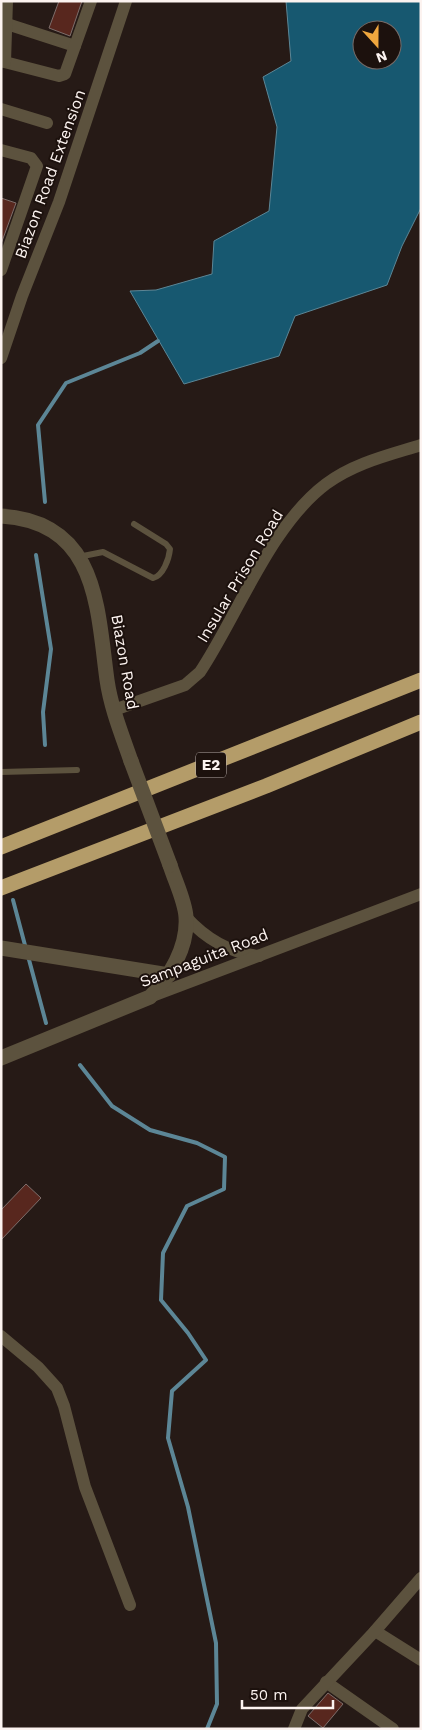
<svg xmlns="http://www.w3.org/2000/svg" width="422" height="1730" font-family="'Work Sans',sans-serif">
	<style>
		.water { fill: #175870; stroke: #5c8696; fill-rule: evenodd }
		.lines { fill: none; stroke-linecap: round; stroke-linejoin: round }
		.stream { stroke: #5c8696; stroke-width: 4 }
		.building { fill: #58271e; stroke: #7e6e6b }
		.service { stroke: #5c523e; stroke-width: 6 }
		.minor { stroke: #5c523e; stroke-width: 12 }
		.tertiary { stroke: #5c523e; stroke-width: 15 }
		.motorway { stroke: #b49c69; stroke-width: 15 }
		.tertiary-bridge { stroke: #5c523e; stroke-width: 15 }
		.labels { text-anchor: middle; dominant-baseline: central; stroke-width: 4; stroke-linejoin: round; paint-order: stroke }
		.shield { fill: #1c110d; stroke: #b9afac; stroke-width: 1 }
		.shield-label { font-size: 15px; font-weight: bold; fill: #fcf3f0 }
		.street-label { font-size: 16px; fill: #fcf3f0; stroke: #1c110d }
	</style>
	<rect width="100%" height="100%" fill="#261a16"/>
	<path class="water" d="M286,1H421V208L402,246L387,285L295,316L279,356L184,384L130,291L156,290L212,274L214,241L269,211L277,127L263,77L291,61ZM362,30H392V60H362Z"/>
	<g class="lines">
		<g class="stream">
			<path d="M45,502L38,425L66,383L140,353L158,341"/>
			<path d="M36,555L51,649L43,712L45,745"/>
			<path d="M13,900L26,949"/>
			<path d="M28,956L46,1023"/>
			<path d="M80,1065L112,1106L150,1130L197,1143L225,1157L224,1189L187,1206L163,1253L161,1300L188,1333L206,1360L172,1391L168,1438L188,1507L216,1643L217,1704L207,1729"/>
		</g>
	</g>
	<g class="building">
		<path d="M59,1H82L70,36L49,28Z"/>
		<path d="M1,198L16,203L1,244Z"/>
		<path d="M26,1184L41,1198L1,1240V1210Z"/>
		<path d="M328,1693L343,1704L323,1728L308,1716Z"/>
	</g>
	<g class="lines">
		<g class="service">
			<path d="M78,557L103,552L153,578C163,576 169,559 170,549L166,544L134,524"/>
			<path d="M1,772L77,770"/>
		</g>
		<g class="minor">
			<path d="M7,24L75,46"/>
			<path d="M1,61L59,76L65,74L91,1"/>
			<path d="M5,62L7,1"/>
			<path d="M1,109L47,123"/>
			<path d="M1,150L31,158L37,166L1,270"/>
			<path d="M1,358L22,296L59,202L126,1"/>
			<path d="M114,710L185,685L200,672C238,615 270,526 326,484C354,463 389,455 421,445"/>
			<path d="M186,917C206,939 230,953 259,956"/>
			<path d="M150,997L421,894"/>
			<path d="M1,1336L38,1367L57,1388L64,1406L85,1487L130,1605"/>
			<path d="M375,1631L421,1660"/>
			<path d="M326,1682L393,1729"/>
			<path d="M294,1729L302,1709L375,1631L421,1578"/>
		</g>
		<g class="tertiary">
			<path d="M1,516C98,522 97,607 107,680C111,708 122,735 131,761"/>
			<path d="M1,948L169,975"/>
			<path d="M1,1058L150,997C170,977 188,947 186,917C185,901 175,881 170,865"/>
		</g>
		<g class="motorway">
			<path d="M1,847L421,680"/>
			<path d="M1,888L266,786L421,722"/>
		</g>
		<path class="tertiary-bridge" d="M131,761L170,865"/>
	</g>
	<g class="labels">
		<rect class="shield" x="196" y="752.5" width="30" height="25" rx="4"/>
		<g class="shield-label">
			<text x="211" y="765">E2</text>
		</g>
		<g class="street-label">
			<text transform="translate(50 174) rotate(-70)">Biazon Road Extension</text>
			<text transform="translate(240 576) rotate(-59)">Insular Prison Road</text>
			<text transform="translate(125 662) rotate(80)">Biazon Road</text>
			<text transform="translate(204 958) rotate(-21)">Sampaguita Road</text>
		</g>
	</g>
	<rect width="422" height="1730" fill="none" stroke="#fcf3f0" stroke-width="5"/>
	<g transform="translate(377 45) rotate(159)"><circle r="24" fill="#1c110d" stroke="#766b68"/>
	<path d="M0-4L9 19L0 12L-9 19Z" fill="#f0a73e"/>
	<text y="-8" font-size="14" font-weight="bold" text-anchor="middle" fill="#fcf3f0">N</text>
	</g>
	<path d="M242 1700v8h91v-8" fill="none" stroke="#fcf3f0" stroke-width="2.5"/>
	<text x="250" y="1700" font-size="15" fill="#fcf3f0" stroke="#1c110d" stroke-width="4" paint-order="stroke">50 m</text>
</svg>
